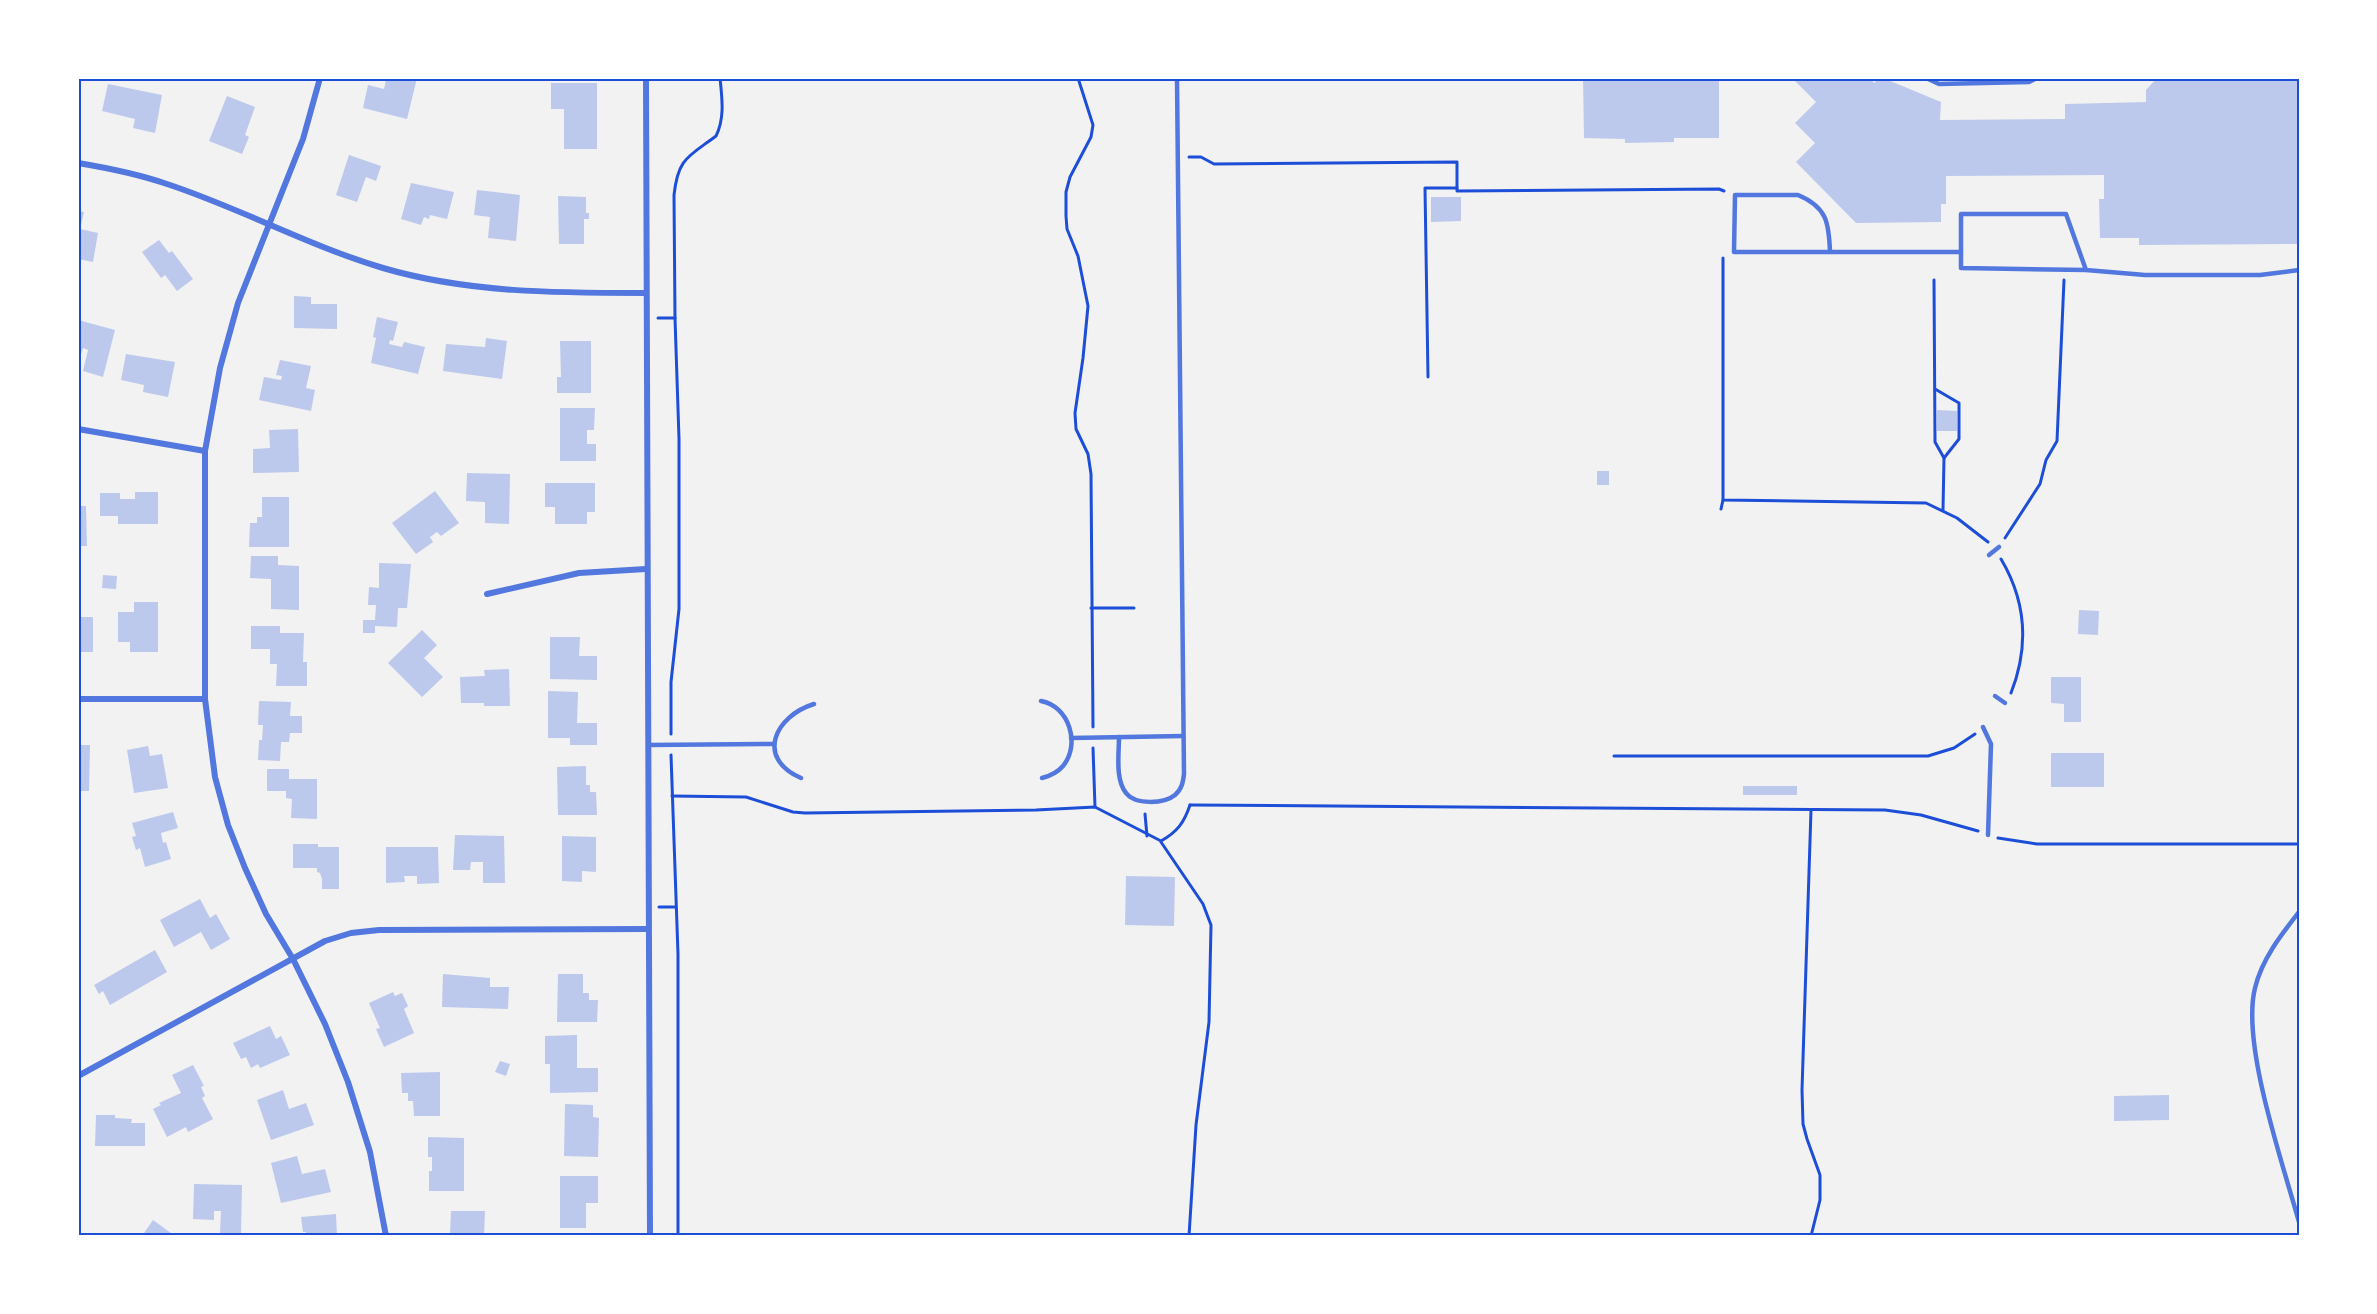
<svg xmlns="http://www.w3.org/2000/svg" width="2377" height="1314" font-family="Ubuntu,sans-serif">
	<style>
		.building { fill: #bdc9ec }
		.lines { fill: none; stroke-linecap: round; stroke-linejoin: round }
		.path { stroke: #1d4ed8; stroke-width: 3 }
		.service { stroke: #5277de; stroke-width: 4.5 }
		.minor { stroke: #5277de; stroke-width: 6 }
		.neatline { fill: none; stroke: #1d4ed8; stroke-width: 2 }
	</style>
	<rect width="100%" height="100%" fill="#f2f2f2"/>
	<g class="building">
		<path d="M381,78H417L407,119L363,108L368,85L384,89L386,80Z"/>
		<path d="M1583,78H1719V138H1674V142L1625,143V139L1584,138Z"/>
		<path d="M1792,78H1870L1874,83L1879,78H1883L1941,102L1940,120L2065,119V104L2146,102V90L2157,78H2299V244L2139,245V238H2100L2099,199H2104V175L1946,176V204H1941V222L1856,223L1796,162L1815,143L1795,123L1816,102Z"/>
		<path d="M551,83H597V149H564V109H551Z"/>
		<path d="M108,84L162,95L155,133L133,128L135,119L102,111Z"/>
		<path d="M227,96L255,107L245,135L249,137L242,154L209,141Z"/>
		<path d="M349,155L381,166L376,181L366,177L357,202L336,195Z"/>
		<path d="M411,183L454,192L447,219L430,215L429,219L424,217L421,225L401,219Z"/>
		<path d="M477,190L520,195L516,241L488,238L490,217L474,215Z"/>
		<path d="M558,196L586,197V213H589V219H584V244H559Z"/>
		<path d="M1431,197H1461V221L1431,222Z"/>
		<path d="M78,211L84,212L80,229L98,233L93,262L78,259Z"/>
		<path d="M159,240L169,253L172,251L193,279L177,291L165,275L161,278L142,252Z"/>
		<path d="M294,296L311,297V304H337V329L294,328Z"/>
		<path d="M377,317L398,322L393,341L390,340L389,344L402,347L404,342L425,347L418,374L371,363L376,338L373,337Z"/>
		<path d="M78,320L115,330L103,377L83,371L88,350L83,348L80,357L78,356Z"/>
		<path d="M486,338L507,341L502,379L443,371L446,344L485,347Z"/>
		<path d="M560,341H591V393H557V377H561Z"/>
		<path d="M126,354L175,362L168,397L143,392L144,385L121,380Z"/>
		<path d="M280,360L311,366L306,388L315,390L311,411L259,400L264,377L281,380L282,376L276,375Z"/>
		<path d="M560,408H595L594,430H587V444H596V461H560Z"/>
		<path d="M1937,410L1957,411V431H1937Z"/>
		<path d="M298,429L299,472L253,473V449L270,448L269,430Z"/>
		<rect x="1597" y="471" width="12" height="14"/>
		<path d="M467,473L510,474L509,524L485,523V502L466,501Z"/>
		<path d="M545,483H595V512H587V524H555V507H545Z"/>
		<path d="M435,491L459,523L441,536L437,532L430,537L433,542L416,554L392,523Z"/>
		<path d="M135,492H158V524H118V516H100V493H120V499H135Z"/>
		<path d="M262,497H289V547H249L250,523H257V517H262Z"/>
		<path d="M78,506H86L87,546H78Z"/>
		<path d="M251,556H278V565L299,566V610L271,609V579L250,578Z"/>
		<path d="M379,563L411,564L407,608H398L397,627L375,626V633H363V620H375L376,605H368L369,587L379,588Z"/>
		<path d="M103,575L117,576L116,589L102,588Z"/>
		<path d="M134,602H158V652H130V642H118V612H134Z"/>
		<path d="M2079,610L2099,611L2098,635L2078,634Z"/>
		<rect x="78" y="617" width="15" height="35"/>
		<path d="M251,626H280V633H304L303,662H307V686H276L277,664H270V649H251Z"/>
		<path d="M422,630L437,645L424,658L443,677L422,697L388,663Z"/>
		<path d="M550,637H580L579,656H597V680L550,679Z"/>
		<path d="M509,669L510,706H484V703H461L460,677L485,676L484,670Z"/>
		<path d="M2051,677H2081V722H2064V704L2051,703Z"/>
		<path d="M548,691L578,692L577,723H597V745H570V738H548Z"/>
		<path d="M259,701L291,702L290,716H302V733H290L289,742H281L280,761L258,760L259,740H262L263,725H258Z"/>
		<path d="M78,745H90L89,791H78Z"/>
		<path d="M148,746L150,756L162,754L168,788L134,793L127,750Z"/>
		<rect x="2051" y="753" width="53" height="34"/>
		<path d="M586,766V785H590V792H596L597,815H558L557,767Z"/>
		<path d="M267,769H289V779H317V819L291,818L292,799L286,798V791H267Z"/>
		<rect x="1743" y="786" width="54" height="9"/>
		<path d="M173,812L178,828L161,833L163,843L166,842L171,859L145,867L140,848L136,850L132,837L136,836L132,823Z"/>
		<path d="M455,835L504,836L505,883H483V862H471L470,870H453Z"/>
		<path d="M562,836L596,837V872L582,871V882L562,881Z"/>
		<path d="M293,844H318V847H339V889H322V879L320,873L317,872V868H293Z"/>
		<path d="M386,847H438L439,883L417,884V876H404L405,882L386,883Z"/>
		<path d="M1126,876L1175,877L1174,926L1125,925Z"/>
		<path d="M200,899L210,918L216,914L230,939L211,950L201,932L174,947L160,920Z"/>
		<path d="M155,950L167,972L110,1005L103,991L99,994L94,985Z"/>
		<path d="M443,974L490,978V987H509L508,1009L442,1007Z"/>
		<path d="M558,974H583V993H589V1000H598L597,1022H557Z"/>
		<path d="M393,992L395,996L402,993L408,1006L404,1009L414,1033L384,1047L376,1029L380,1028L369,1003Z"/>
		<path d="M270,1026L276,1039L281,1036L290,1055L260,1068L258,1064L251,1068L246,1057L241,1059L233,1043Z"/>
		<path d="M577,1035V1068H598V1092L550,1093V1064H545V1036Z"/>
		<path d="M500,1061L510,1064L506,1076L495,1072Z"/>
		<path d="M193,1065L204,1086L201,1087L205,1096L202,1098L213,1119L188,1132L186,1127L167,1137L153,1109L161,1105L159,1103L181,1093L172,1075Z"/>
		<path d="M440,1072V1116H414L413,1101H408V1093H402L401,1073Z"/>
		<path d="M283,1090L289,1109L306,1103L314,1125L271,1140L257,1100Z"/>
		<path d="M2169,1095V1120L2114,1121V1096Z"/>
		<path d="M565,1104L593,1105V1117L599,1118L598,1157L564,1156Z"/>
		<path d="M96,1115H115V1118L132,1119L131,1123H145V1146H95Z"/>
		<path d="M428,1137L464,1138V1191H429V1171H432V1157H428Z"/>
		<path d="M297,1156L302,1174L325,1169L331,1192L281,1203L271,1163Z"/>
		<path d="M560,1176H598V1203H586V1228H560Z"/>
		<path d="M194,1184L242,1185L241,1234L220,1233L221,1211H214V1220L193,1219Z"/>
		<path d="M451,1211H485L484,1236H459V1234H450Z"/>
		<path d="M336,1214L337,1236H306V1232H303L301,1217Z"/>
		<path d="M153,1220L175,1236H142Z"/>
	</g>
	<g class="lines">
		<g class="path">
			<path d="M1078,78L1093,125L1091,137L1070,177L1066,192V216L1067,229L1078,256L1088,306L1083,358L1075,413L1076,429L1088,454L1091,474L1093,727"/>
			<path d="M1189,157H1201L1214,164L1457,162V191L1719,189L1724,191"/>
			<path d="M1723,258V500L1926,503L1957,518L1988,542"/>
			<path d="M1934,280L1935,442L1944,458L1943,510"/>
			<path d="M658,318H675"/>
			<path d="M1428,377L1425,188H1457"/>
			<path d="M1935,389L1959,403V439L1944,458"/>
			<path d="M1721,509L1723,500"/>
			<path d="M2005,538L2040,484L2046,460L2057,441L2064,280"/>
			<path d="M2001,559C2026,601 2029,647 2011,693"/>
			<path d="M1091,608H1134"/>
			<path d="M671,734V682L679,609V439L675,318L674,195C678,158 688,157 716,136C725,118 722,98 720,78"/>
			<path d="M1093,748L1095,807"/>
			<path d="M671,755L678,954V1236"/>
			<path d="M1614,756H1928L1954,748L1975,734"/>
			<path d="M672,796L746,797L793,812L805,813L1036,810L1095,807L1161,841C1177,832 1184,823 1190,805"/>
			<path d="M1190,805L1885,810L1921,815L1978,831"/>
			<path d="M1145,814L1147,836"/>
			<path d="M1998,838L2037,844H2299"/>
			<path d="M1161,842L1203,904L1211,925L1209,1022L1196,1125L1189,1236"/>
			<path d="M659,907H675"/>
			<path d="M1811,1236L1820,1200V1175L1807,1139L1803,1124L1802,1090L1811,810"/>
		</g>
		<g class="service">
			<path d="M1926,78L1939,84L2029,82L2037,78"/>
			<path d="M1830,252C1829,223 1827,207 1798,195H1735L1734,252H1961"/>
			<path d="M2086,270L2066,214H1961V268L2086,270L2145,275H2260L2299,270"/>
			<path d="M1989,555L1999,547"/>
			<path d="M1995,696L2005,703"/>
			<path d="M1041,701C1069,706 1081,744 1063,766C1057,773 1050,776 1042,778"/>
			<path d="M1983,727L1991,744L1988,835"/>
			<path d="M1119,737C1119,754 1115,779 1126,793C1135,805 1164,804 1175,795C1182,789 1183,782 1184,774L1177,78"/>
			<path d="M1071,738L1183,736"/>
			<path d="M648,745L774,744"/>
			<path d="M801,778C755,758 775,716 814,704"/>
			<path d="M2299,912C2281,935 2262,959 2255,988C2241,1044 2283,1164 2299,1222"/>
		</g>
		<g class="minor">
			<path d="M320,78L303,139L238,303L220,368L205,451V699L215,777L228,825L245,868L266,914L293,959L325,1024L348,1082L370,1152L386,1236"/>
			<path d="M646,78L650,1236"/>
			<path d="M78,163C108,168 138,174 167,184C240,208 309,246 383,268C468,293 557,293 645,293"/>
			<path d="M78,429L205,451"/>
			<path d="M487,594L579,573L646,569"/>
			<path d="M78,699H205"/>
			<path d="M78,1076L325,941L351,933L379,930L648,929"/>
		</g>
	</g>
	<rect width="2377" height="1314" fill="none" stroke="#ffffff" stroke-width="159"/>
	<rect x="80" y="80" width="2218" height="1154" class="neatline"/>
</svg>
